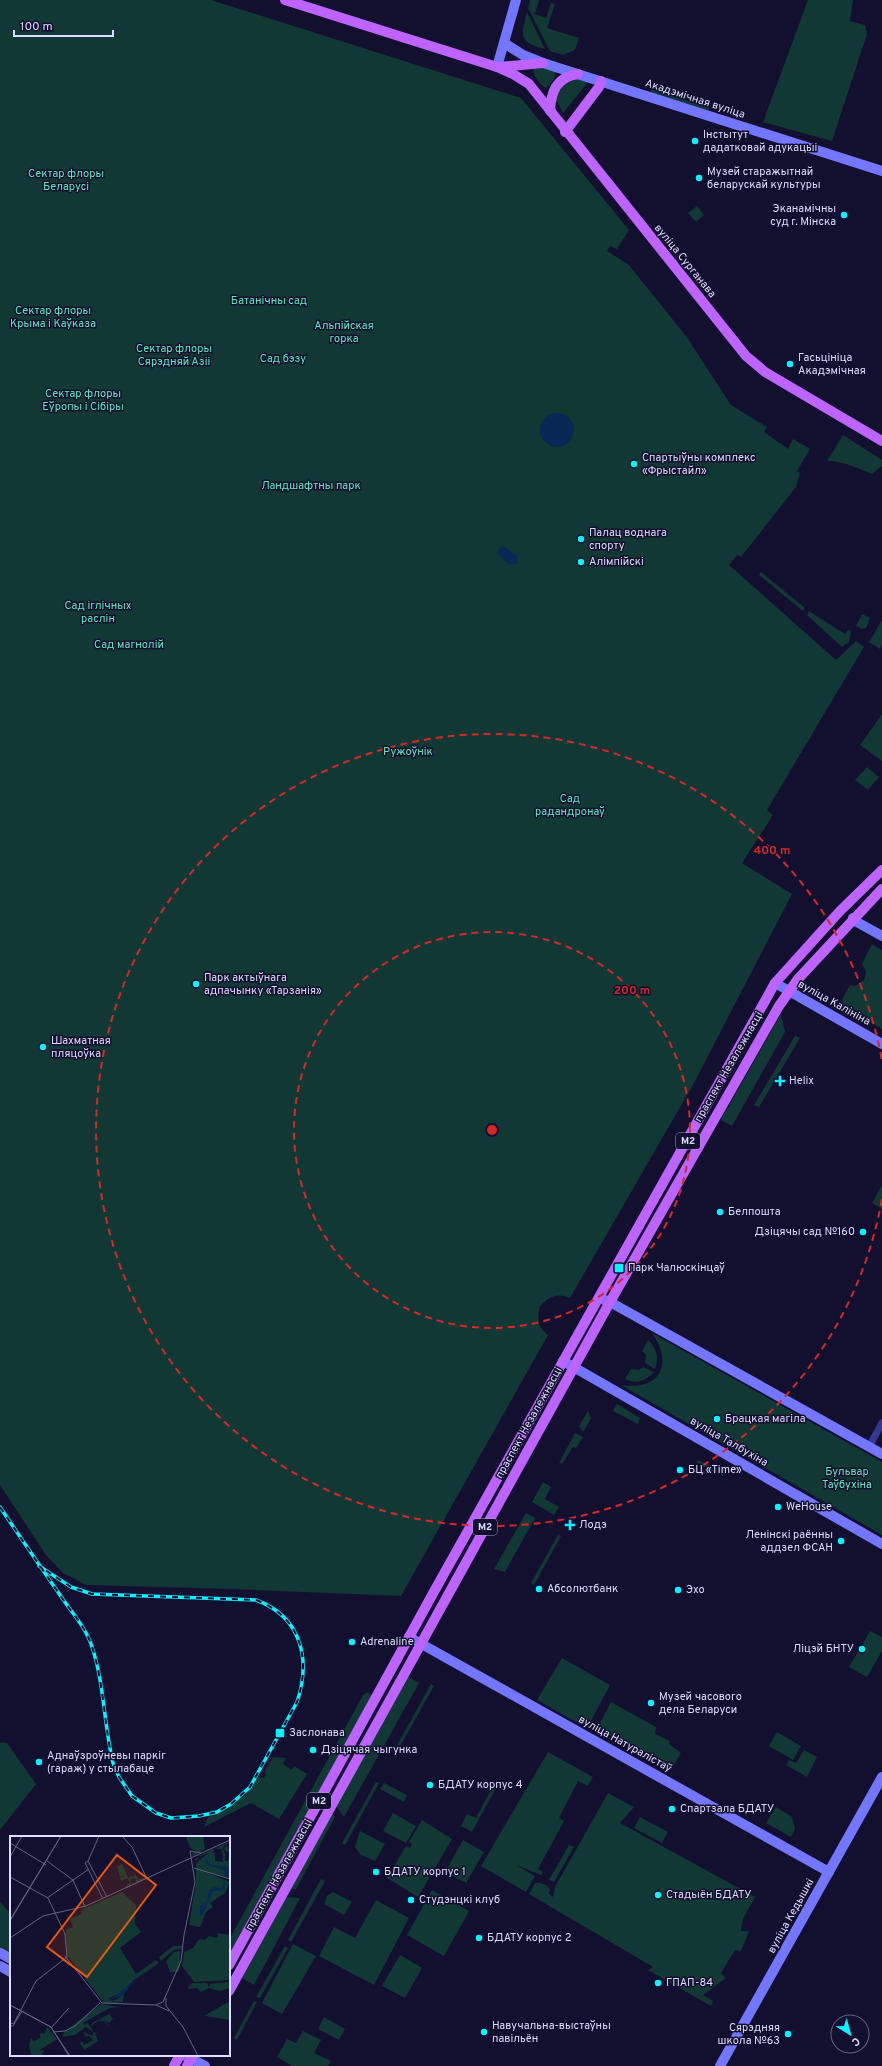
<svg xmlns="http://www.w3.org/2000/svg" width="882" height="2066" font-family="Overpass,sans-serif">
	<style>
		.green { fill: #113835 }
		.water { fill: #082754 }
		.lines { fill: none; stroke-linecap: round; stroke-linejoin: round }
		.street { stroke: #363791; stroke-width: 7 }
		.secondary { stroke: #7376ff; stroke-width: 10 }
		.primary { stroke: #bd63ff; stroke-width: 10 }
		.rail-casing { stroke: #08f2ff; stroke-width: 3.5 }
		.rail { stroke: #130f2e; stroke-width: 2; stroke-dasharray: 6; stroke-linecap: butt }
		.ring { fill: none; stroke: #d62828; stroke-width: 2; stroke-dasharray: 7 5 }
		.poi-dot { fill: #08f2ff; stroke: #130f2e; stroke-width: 1.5 }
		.labels { text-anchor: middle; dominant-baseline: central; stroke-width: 3; stroke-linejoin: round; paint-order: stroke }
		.shield { fill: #130f2e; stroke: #a19ec0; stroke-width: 1 }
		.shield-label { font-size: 10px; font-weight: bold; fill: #dedcff }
		.street-label { font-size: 11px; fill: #dedcff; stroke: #130f2e }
		.poi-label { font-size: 11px; fill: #dedcff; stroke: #130f2e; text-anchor: start }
		.park-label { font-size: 11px; fill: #5becc1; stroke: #130f2e }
		.inset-road { fill: none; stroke: #646182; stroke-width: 1 }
		.view { fill: #e8590c; fill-opacity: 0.15; stroke: #e8590c; stroke-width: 2 }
		.inset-edge { fill: none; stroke: #dedcff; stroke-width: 2 }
		.centre { fill: #d62828; stroke: #130f2e; stroke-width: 2 }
		.ring-label { font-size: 12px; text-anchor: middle; font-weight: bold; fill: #d62828; stroke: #130f2e; stroke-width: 3; stroke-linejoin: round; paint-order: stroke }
	</style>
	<rect width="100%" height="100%" fill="#130f2e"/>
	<g class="green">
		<path d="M0,0H211L521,98L629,230L617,249L610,246L607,251L629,265L686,336L731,405L767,427L764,432L788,449L793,439L810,449L797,471L800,473L796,487L741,557L737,555L729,565L836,660L856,641L864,647L767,810L773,815L742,863L792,894L694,1083L570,1298C557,1293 550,1296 540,1306C537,1319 537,1327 548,1335L401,1596L232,1589L86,1585L63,1573L46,1555L0,1485Z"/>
		<path d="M530,0H539L535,14L546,18L551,3L555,4L547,28L579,38L575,50L563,55L550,51L528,8Z"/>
		<path d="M808,0H853L850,21L865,25L867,34L832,141L763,122Z"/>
		<path d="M527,12L545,49C518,42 521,36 527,12Z"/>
		<path d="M541,67L556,72L554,79L546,88C540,86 533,75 533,68Z"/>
		<path d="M570,79H579L588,82L563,113L555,98L560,87Z"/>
		<path d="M651,89L710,108L708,110L651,93Z"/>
		<path d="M697,206L704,215L696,222L688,213Z"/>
		<path d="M843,435L882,460V466L872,474C857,468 843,461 827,461Z"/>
		<path d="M761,572L805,608L803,611L759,575Z"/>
		<path d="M809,611L845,634L849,629L851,632L849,642L842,647L807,615Z"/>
		<path d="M862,614L870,618L866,628L862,629L856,626Z"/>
		<path d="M882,620V645L880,649L869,642Z"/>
		<path d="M882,714V761L860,745Z"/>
		<path d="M867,767L879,777L868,790L855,780Z"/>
		<path d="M872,944L882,950V1029L839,1005L850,985L855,986L864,980L866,972L862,964Z"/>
		<path d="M781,1014L785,1032L732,1126L721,1120Z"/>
		<path d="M795,1036L800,1038L759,1107L754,1105Z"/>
		<path d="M882,1185V1209L872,1203Z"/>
		<path d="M652,1333L882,1462V1535L621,1385C660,1391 674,1364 652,1333Z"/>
		<path d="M648,1340C657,1349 659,1357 655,1369L645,1363L646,1355L642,1351Z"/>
		<path d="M643,1367L654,1372C645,1382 636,1384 625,1379L631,1369L639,1370Z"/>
		<path d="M617,1404L640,1418L638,1424L613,1411Z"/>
		<path d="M588,1411L591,1418L583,1432L579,1426Z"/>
		<path d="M575,1433L583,1437L576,1448L573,1447L562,1464L559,1463Z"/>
		<path d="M698,1460L725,1472L723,1476L696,1462Z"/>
		<path d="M543,1482L551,1487L545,1499L559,1507L554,1515L532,1502Z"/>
		<path d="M526,1513L535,1518L505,1572L494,1569Z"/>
		<path d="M558,1535L561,1536L534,1585L531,1583Z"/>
		<path d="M870,1631L882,1637V1651L867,1677L849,1667Z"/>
		<path d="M562,1658L610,1685L587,1728L537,1700Z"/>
		<path d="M408,1676L419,1683L344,1817L336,1806Z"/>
		<path d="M431,1684L434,1686L399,1748L396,1747Z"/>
		<path d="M368,1692L372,1696L229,1954V1940L363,1695Z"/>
		<path d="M611,1702L656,1727L655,1734L670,1741L669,1744L681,1753L671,1770L597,1729Z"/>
		<path d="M777,1732L801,1746L793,1760L769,1746Z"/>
		<path d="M0,1743H7L36,1784L0,1830Z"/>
		<path d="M804,1750L817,1757L807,1777L786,1765L789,1760L796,1763Z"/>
		<path d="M548,1752L593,1777L588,1786L578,1781L559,1818L564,1821L538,1869L543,1872L541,1875L516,1865L535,1876L526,1892L481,1866Z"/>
		<path d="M273,1757L286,1758L283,1764L292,1770L294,1766L307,1774L279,1819L251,1803L204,1827L208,1817L243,1797L259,1777L264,1778L266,1774L264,1773Z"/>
		<path d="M376,1782L379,1783L345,1845L342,1843Z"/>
		<path d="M384,1783L407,1795L404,1802L380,1789Z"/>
		<path d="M493,1786L496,1788L472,1832L461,1826L467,1814L476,1818Z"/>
		<path d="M608,1793L634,1807L620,1823L755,1897L743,1919L741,1931H749L741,1951L735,1950L721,1973L726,1978L703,1995L713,2001L711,2006L648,1970L653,1967L529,1894L535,1883C541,1882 546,1884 550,1889L549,1894L553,1897L555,1887Z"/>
		<path d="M776,1807L792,1817L795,1829L791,1837L766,1823Z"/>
		<path d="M332,1813L335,1817L296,1889H290Z"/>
		<path d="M393,1813L416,1826L406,1843L383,1831Z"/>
		<path d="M640,1817L668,1832L662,1843L634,1828Z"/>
		<path d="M422,1820L452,1839L418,1897L387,1878L406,1846L410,1848L412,1844L409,1842Z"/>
		<path d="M360,1831L385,1844L375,1861L361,1855L355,1847Z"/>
		<path d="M463,1840L484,1852L466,1883L445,1872Z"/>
		<path d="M569,1845L574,1847L554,1882L549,1880Z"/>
		<path d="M321,1879L325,1881L291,1942L288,1940Z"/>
		<path d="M432,1890L469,1911L444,1956L407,1935Z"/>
		<path d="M333,1892L352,1902L344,1915L324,1904L327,1896Z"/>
		<path d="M286,1897L300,1898L254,1985L242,1978Z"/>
		<path d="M376,1900L409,1918L374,1985L319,1956L334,1927L355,1938Z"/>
		<path d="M0,1902L11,1914V1955L0,1949Z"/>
		<path d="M293,1944L316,1956L282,2014L262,2003Z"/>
		<path d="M285,1946L288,1948L260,1998L256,1997Z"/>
		<path d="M400,1955L422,1968L405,1998L382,1986Z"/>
		<path d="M254,2001L257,2002L237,2040L234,2038Z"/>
		<path d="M324,2017L345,2029L339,2040L318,2029Z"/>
		<path d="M303,2031L321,2040L314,2053L331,2061L328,2066H292L277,2057L287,2039L296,2043Z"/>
	</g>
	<g class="water">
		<circle cx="557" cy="430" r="17"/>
		<path d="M502,545L517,556V563L510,565L497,553Z"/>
	</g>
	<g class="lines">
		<path class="street" d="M869,1447L882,1423"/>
		<g class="secondary">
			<path d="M504,43L523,55L543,63L882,171"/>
			<path d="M497,67L516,0"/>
			<path d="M853,918L855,921L882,936"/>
			<path d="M775,983L882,1044"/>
			<path d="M599,1298L610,1302L882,1454"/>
			<path d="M563,1361L882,1544"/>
			<path d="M409,1637L829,1872"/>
			<path d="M0,1953L11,1959"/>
			<path d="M0,1966L11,1972"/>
			<path d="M184,2055L205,2066"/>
			<path d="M720,2066L882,1777"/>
		</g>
		<g class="primary">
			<path d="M285,0L497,67L513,74L529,84L746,356L765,372L882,441"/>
			<path d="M499,67L543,63"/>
			<path d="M550,111C551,92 556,77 578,74"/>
			<path d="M565,132L599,87L601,81"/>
			<path d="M229,1965L436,1588L775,983L840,911L882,870"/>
			<path d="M229,1991L610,1302L779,1006L798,979L882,889"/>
			<path d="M174,2066L180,2055"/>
			<path d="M187,2066L193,2055"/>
		</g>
		<defs>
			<path id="rail" d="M0,1507C20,1537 40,1566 60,1595C71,1612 86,1627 92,1647C104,1682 104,1726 113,1763L119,1777L132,1796L156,1813L171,1818L199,1816L217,1812L231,1804L250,1787L297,1702C311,1660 302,1617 256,1600L92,1594L71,1587L39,1566"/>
		</defs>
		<use href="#rail" class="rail-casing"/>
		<use href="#rail" class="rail"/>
	</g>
	<g class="ring">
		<circle cx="492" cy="1130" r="198"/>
		<path d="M882 1199A396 396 0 1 1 882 1061"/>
	</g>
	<g class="poi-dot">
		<circle cx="695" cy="141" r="4"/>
		<circle cx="699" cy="178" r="4"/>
		<circle cx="844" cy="215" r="4"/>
		<circle cx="790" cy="364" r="4"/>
		<circle cx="634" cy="464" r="4"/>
		<circle cx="581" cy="539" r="4"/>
		<circle cx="581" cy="562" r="4"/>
		<circle cx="196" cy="984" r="4"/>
		<circle cx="43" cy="1047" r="4"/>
		<path d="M778 1075h4v4h4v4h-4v4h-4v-4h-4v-4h4z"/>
		<circle cx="720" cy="1212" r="4"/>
		<circle cx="863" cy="1232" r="4"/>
		<rect x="614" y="1263" width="10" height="10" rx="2"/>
		<circle cx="717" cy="1419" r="4"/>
		<circle cx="680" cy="1470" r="4"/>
		<circle cx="778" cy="1507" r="4"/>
		<path d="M568 1519h4v4h4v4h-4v4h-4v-4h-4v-4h4z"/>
		<circle cx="841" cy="1541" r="4"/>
		<circle cx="539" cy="1589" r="4"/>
		<circle cx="678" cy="1590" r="4"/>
		<circle cx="352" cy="1642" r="4"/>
		<circle cx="862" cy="1649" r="4"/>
		<circle cx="651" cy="1703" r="4"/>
		<rect x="275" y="1728" width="10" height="10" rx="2"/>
		<circle cx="313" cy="1750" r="4"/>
		<circle cx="39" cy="1762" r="4"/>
		<circle cx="430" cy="1785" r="4"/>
		<circle cx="672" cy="1809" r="4"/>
		<circle cx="376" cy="1872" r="4"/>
		<circle cx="658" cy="1895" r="4"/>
		<circle cx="411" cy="1900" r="4"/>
		<circle cx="479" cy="1938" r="4"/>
		<circle cx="658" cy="1983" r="4"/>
		<circle cx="484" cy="2032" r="4"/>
		<circle cx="788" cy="2034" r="4"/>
	</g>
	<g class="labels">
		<g class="shield">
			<rect x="676" y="1133" width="24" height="16" rx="3"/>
			<rect x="473" y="1519" width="24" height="16" rx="3"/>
			<rect x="307" y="1793" width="24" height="16" rx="3"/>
		</g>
		<g class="shield-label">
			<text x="688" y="1141">М2</text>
			<text x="485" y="1527">М2</text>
			<text x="319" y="1801">М2</text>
		</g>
		<g class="street-label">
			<text transform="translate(695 99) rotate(18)">Акадэмічная вуліца</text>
			<text transform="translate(685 261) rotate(51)">вуліца Сурганава</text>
			<text transform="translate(834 1003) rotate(29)">вуліца Калініна</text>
			<text transform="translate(729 1067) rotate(-60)">праспект Незалежнасці</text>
			<text transform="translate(529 1423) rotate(-61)">праспект Незалежнасці</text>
			<text transform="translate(729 1442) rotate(30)">вуліца Талбухіна</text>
			<text transform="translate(625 1744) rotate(29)">вуліца Натуралістаў</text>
			<text transform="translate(279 1875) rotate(-61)">праспект Незалежнасці</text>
			<text transform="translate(791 1916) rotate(-61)">вуліца Кедышкі</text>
		</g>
		<g class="poi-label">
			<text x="703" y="135">Інстытут<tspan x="703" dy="13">дадатковай адукацыі</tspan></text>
			<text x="707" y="172">Музей старажытнай<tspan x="707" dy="13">беларускай культуры</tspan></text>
			<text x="836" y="209" text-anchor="end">Эканамічны<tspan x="836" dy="13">суд г. Мінска</tspan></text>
			<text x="798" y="358">Гасьцініца<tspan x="798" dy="13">Акадэмічная</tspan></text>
			<text x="642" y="458">Спартыўны комплекс<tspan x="642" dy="13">«Фрыстайл»</tspan></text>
			<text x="589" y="533">Палац воднага<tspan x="589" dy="13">спорту</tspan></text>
			<text x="589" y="562">Алімпійскі</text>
			<text x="204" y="978">Парк актыўнага<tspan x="204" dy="13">адпачынку «Тарзанія»</tspan></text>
			<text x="51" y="1041">Шахматная<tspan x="51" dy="13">пляцоўка</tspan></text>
			<text x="789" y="1081">Helix</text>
			<text x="728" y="1212">Белпошта</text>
			<text x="855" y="1232" text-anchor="end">Дзіцячы сад №160</text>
			<text x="628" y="1268">Парк Чалюскінцаў</text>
			<text x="725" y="1419">Брацкая магіла</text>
			<text x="688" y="1470">БЦ «Time»</text>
			<text x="786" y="1507">WeHouse</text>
			<text x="579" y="1525">Лодэ</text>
			<text x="833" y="1535" text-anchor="end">Ленінскі раённы<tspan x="833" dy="13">аддзел ФСАН</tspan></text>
			<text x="547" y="1589">Абсолютбанк</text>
			<text x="686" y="1590">Эхо</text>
			<text x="360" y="1642">Adrenaline</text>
			<text x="854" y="1649" text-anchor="end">Ліцэй БНТУ</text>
			<text x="659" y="1697">Музей часового<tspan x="659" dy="13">дела Беларуси</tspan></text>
			<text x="289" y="1733">Заслонава</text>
			<text x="321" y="1750">Дзіцячая чыгунка</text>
			<text x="47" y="1756">Аднаўзроўневы паркіг<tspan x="47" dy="13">(гараж) у стылабаце</tspan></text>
			<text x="438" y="1785">БДАТУ корпус 4</text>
			<text x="680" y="1809">Спартзала БДАТУ</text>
			<text x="384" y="1872">БДАТУ корпус 1</text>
			<text x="666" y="1895">Стадыён БДАТУ</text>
			<text x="419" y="1900">Студэнцкі клуб</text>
			<text x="487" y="1938">БДАТУ корпус 2</text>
			<text x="666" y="1983">ГПАП-84</text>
			<text x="492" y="2026">Навучальна-выстаўны<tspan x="492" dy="13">павільён</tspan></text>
			<text x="780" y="2028" text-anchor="end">Сярэдняя<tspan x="780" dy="13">школа №63</tspan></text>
		</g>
		<g class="park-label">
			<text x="66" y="174">Сектар флоры<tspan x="66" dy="13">Беларусі</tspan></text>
			<text x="269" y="301">Батанічны сад</text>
			<text x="53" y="311">Сектар флоры<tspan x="53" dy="13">Крыма і Каўказа</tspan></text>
			<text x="344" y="326">Альпійская<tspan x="344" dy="13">горка</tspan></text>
			<text x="174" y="349">Сектар флоры<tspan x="174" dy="13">Сярэдняй Азіі</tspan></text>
			<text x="283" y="359">Сад бэзу</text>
			<text x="83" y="394">Сектар флоры<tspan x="83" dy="13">Еўропы і Сібіры</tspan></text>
			<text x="311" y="486">Ландшафтны парк</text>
			<text x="98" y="606">Сад іглічных<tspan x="98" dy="13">раслін</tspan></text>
			<text x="129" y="645">Сад магнолій</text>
			<text x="408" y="752">Ружоўнік</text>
			<text x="570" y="799">Сад<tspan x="570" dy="13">радандронаў</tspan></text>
			<text x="847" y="1472">Бульвар<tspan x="847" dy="13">Таўбухіна</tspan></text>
		</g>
	</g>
	<g transform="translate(10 1836)">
		<rect width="220" height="220" fill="#130f2e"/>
		<path d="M176,0H193L195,13L183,20L182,17L187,15L181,13L179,7L180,13ZM216,7L217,10L214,9L213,13L215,18V25H218V16L219,25V15L216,16L214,12L217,10L219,14L220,42L195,36L220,46L215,57L200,67L203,71L196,76L190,91L179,89L186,46V27L198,17L189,21L187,25L184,24L193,18L202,13L205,14L202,16L205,17V25L213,26L212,13H206ZM112,28L119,43L120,40L124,41L125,38L128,43L134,42L132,45L115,53L119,47L122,48V45L123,47L120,49H122L127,47L125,44H128L122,42L120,47L117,42L111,45L110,42L115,39L110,41L107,31ZM112,56L126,69L125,88L131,96L110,112L126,138L146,124L149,127L124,144L112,156L98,163L103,165L114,158L113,166L95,168L57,119L56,94L63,91L60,83L72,78L71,74ZM208,97L220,99V144L184,146L172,130L174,116L183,112L189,103L195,104L199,100L207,102ZM163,110H172V113L164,114L151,125L152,127L149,121ZM170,115V131L167,139L168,136H160L156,125L164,116ZM180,145V151L182,147H197L199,151L200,148L218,146L220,147V152L210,155L199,152L191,156L187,152L178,153ZM220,165V184L195,180H194ZM91,168L110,171L100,172L73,187L74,189L77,187L80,190L83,195V196L76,191L65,199L52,201L55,195ZM99,178L103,183L99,187L94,184L102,193L93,185L90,186L91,183L81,190L82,187ZM37,191L47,203L30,214H34L31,220H22L19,210L21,202L24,205L31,201L29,198L35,197ZM73,196L83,200V197L85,196L86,198L90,204L85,197L88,205L74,214L70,207L73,205V209L83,204L79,200L76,201Z" fill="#113835"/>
		<path d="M194,20L201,29L218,31L219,39L215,41L214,34L198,29ZM215,44L214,54L203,55L192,80L190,79V71L197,65L199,54L203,51L211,52ZM149,127L122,148L113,159L98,165Z" fill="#082754"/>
		<path class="inset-road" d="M112,0L122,11L137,43M0,7L36,29M0,21L12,0M37,25L63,44L75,71M78,25L75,27L93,63M78,25L97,61M78,25L89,0M184,32L220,43M0,41L38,62L55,98L57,121M37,62L79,33M0,84L51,0M0,85L51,0M0,102L33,80L76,70L220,4M55,120L92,167L145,169L153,166L171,125L174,99L185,46L180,15L191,17M156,162V170L173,191L188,220M0,169L41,191L60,220M0,169L41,191L59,220M146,169L159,175M0,188L4,187L26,145L57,121M0,190H3L12,175M41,192L59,172M43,196L55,195L65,190L90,167"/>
		<path class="view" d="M107,19L146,49L77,141L37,111Z"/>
		<rect width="220" height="220" class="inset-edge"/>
	</g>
	<circle cx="492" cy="1130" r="6" class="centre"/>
	<g class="ring-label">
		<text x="772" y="854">400 m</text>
		<text x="632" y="994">200 m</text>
	</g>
	<g transform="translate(850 2034) rotate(143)"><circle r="19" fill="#130f2e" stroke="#646182"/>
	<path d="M0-3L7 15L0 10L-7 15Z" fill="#08f2ff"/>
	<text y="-6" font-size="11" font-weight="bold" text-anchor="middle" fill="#dedcff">С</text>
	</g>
	<path d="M14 30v6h99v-6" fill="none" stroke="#dedcff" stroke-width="2"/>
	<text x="20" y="30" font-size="12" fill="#dedcff" stroke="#130f2e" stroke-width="3" paint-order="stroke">100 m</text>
</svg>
